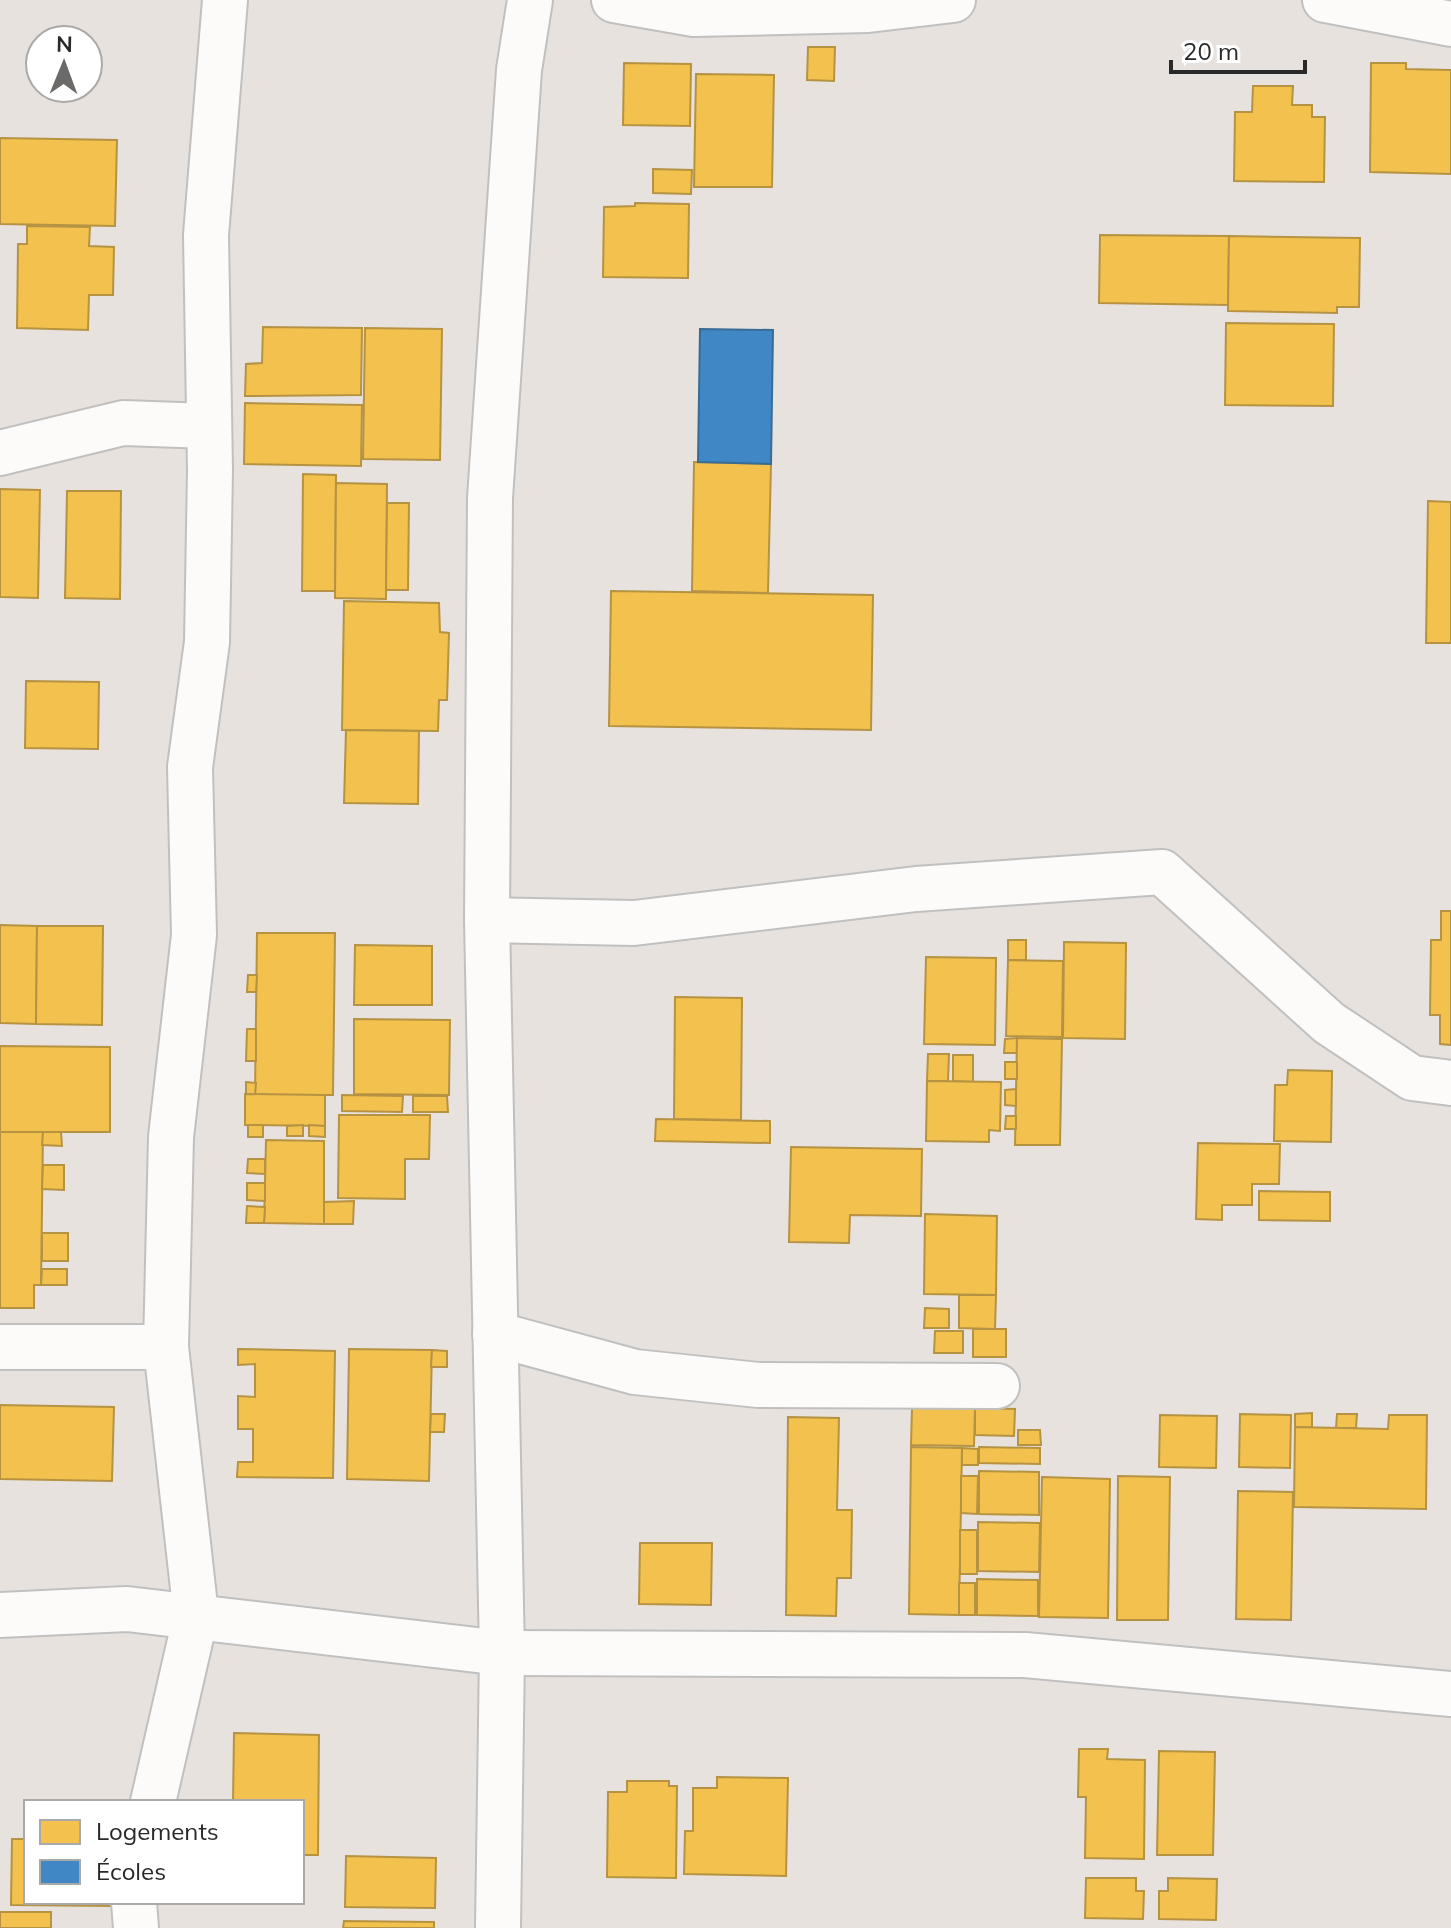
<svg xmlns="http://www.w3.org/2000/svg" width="1451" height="1928" font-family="Mulish,sans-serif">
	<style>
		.homes { fill: #f2c14e; stroke: #b69343; stroke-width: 2 }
		.schools { fill: #3f88c5; stroke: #386c96; stroke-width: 2 }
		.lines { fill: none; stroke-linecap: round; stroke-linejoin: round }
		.street-casing { stroke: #c1c0c0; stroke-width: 48 }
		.street { stroke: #fcfbfa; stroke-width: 44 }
	</style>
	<rect width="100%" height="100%" fill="#e8e2de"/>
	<g class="homes">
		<path d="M808,47H835L834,81L807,80Z"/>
		<path d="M624,63L691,64L690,126L623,125Z"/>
		<path d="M1371,63H1406V69L1451,70V174L1370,172Z"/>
		<path d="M696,74L774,75L772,187H694Z"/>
		<path d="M1253,86H1293L1292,105H1312V117H1325L1324,182L1234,181L1235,112H1252Z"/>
		<path d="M0,138L117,140L115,226L0,224Z"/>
		<path d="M653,169L692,170L691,194L653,193Z"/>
		<path d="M635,203L689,204L688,278L603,277L604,207L635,206Z"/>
		<path d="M27,226L90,227L89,246L114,247L113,295H89L88,330L17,328L18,244H27Z"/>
		<path d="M1100,235L1229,236L1228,305L1099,303Z"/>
		<path d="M1229,236L1360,238L1359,307H1337V313L1228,311Z"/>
		<path d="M1226,323L1334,324L1333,406L1225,405Z"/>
		<path d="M263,327L362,328L361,395L245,396L246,364L262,363Z"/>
		<path d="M365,328L442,329L440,460L363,459Z"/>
		<path d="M245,403L362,405L361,466L244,464Z"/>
		<path d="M694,462L771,464L768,593L692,591Z"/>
		<path d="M303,474L336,475L335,591H302Z"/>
		<path d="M336,483L387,484L386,599L335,598Z"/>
		<path d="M0,489L40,490L38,598L0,597Z"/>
		<path d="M67,491H121L120,599L65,598Z"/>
		<path d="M1428,501L1451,502V643H1426Z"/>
		<path d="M387,503H409L408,590H386Z"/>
		<path d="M611,591L873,595L871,730L609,726Z"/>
		<path d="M344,601L439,603L440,632L449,633L447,700H439L438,731L342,730Z"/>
		<path d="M26,681L99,682L98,749L25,748Z"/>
		<path d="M346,730L419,731L418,804L344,803Z"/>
		<path d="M1441,911H1451V1045L1440,1044V1015H1430L1431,940H1441Z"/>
		<path d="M0,925L37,926L36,1024L0,1023Z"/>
		<path d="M37,926H103L102,1025L36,1024Z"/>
		<path d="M257,933H335L333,1095H255Z"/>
		<rect x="1008" y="940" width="18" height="20"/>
		<path d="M1064,942L1126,943L1125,1039L1063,1038Z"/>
		<path d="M355,945L432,946V1005H354Z"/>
		<path d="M926,957L996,958L995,1045L924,1044Z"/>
		<path d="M1008,960L1063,961L1062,1037L1006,1036Z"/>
		<path d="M248,975H257L256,992H247Z"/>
		<path d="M675,997L742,998L741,1120L674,1119Z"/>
		<path d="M354,1019L450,1020L449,1095L354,1094Z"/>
		<path d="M247,1029H256V1061H246Z"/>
		<path d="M1017,1038V1053H1004L1005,1039Z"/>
		<path d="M1017,1038L1062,1039L1060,1145H1015Z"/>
		<path d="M0,1046L110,1047V1132H0Z"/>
		<path d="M928,1054H949L948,1081H927Z"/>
		<path d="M953,1055H973V1082L953,1081Z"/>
		<rect x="1005" y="1062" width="12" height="17"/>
		<path d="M1288,1070L1332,1071L1331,1142L1274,1141L1275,1085H1287Z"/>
		<path d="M927,1081L1001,1082L1000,1131L989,1130V1142L926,1141Z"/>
		<path d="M246,1082L256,1083L255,1095L246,1094Z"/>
		<path d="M1016,1089V1106L1005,1105V1090Z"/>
		<path d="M245,1094L325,1095V1126L245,1125Z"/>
		<path d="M342,1095L403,1096L402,1112L342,1111Z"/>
		<path d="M413,1096H447L448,1112H413Z"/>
		<path d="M339,1115H430L429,1159H405V1199L338,1198Z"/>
		<path d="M1006,1116H1016V1129H1005Z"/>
		<path d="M656,1119L770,1121V1143L655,1141Z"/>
		<rect x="248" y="1125" width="15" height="12"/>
		<path d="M303,1125V1136H287V1126Z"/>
		<path d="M309,1125L325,1126V1137L309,1136Z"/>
		<path d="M0,1132H43L41,1285H34V1308H0Z"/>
		<path d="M43,1132H61L62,1146L42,1145Z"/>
		<path d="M266,1140L324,1141V1224L264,1223Z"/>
		<path d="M1198,1143L1280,1144L1279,1184H1252V1205H1222V1220L1196,1219Z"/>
		<path d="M791,1147L922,1149L921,1216L850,1215L849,1243L789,1242Z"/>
		<path d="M248,1159H265V1174L247,1173Z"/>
		<path d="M43,1165H64V1190L42,1189Z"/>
		<path d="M247,1183H265V1201L247,1200Z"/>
		<path d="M1259,1191L1330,1192V1221L1259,1220Z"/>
		<path d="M354,1201L353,1224H324V1202Z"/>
		<path d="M247,1206L265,1207L264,1223H246Z"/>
		<path d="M925,1214L997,1216L996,1295L924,1294Z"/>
		<rect x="42" y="1233" width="26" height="28"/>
		<path d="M42,1269H67V1285H41Z"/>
		<path d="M959,1295H996L995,1329L959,1328Z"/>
		<path d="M925,1308L949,1309V1328H924Z"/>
		<rect x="973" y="1329" width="33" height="28"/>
		<path d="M935,1331H963V1353H934Z"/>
		<path d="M238,1349L335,1351L333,1478L237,1477L238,1462H253V1429H238V1396L255,1397V1364L238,1365Z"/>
		<path d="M349,1349L432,1350L429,1481L347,1479Z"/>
		<path d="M432,1350L447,1351V1367H431Z"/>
		<path d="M0,1405L114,1407L112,1481L0,1479Z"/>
		<path d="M912,1408H975L974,1446L911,1445Z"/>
		<path d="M975,1408L1015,1409L1014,1436L975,1435Z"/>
		<path d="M1312,1413V1428L1295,1427V1414Z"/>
		<path d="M431,1414H445L444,1432H430Z"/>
		<path d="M1240,1414L1291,1415L1290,1468L1239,1467Z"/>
		<path d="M1337,1414H1357L1356,1428H1336Z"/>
		<path d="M1160,1415L1217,1416L1216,1468L1159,1467Z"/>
		<path d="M1389,1415H1427L1426,1509L1294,1507L1295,1427L1388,1429Z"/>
		<path d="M788,1417L839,1418L837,1510H852L851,1578H837L836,1616L786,1615Z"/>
		<path d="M1018,1430H1040L1041,1445H1018Z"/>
		<path d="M911,1447L962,1448L959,1615L909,1614Z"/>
		<path d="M979,1447L1040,1448V1464L979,1463Z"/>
		<path d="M962,1448L978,1449V1465H962Z"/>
		<path d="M979,1471L1039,1472V1515L979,1514Z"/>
		<path d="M961,1476H978L977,1514L961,1513Z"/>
		<path d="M1118,1476L1170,1477L1168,1620H1117Z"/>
		<path d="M1042,1477L1110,1479L1108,1618L1039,1617Z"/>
		<path d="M1238,1491L1293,1492L1291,1620L1236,1619Z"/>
		<path d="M978,1522L1040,1523L1039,1572L978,1571Z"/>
		<rect x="960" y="1530" width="17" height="44"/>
		<path d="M640,1543H712L711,1605L639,1604Z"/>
		<path d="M977,1579L1038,1580V1616L977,1615Z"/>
		<rect x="959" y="1583" width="16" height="32"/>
		<path d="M234,1733L319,1735L318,1855H302V1802H233Z"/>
		<path d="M1079,1749H1108L1107,1759L1145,1760L1144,1859L1085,1858L1086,1797H1078Z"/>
		<path d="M1159,1751L1215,1752L1213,1855H1157Z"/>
		<path d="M717,1777L788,1778L786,1876L684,1874L685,1831H693V1788H717Z"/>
		<path d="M627,1781H669V1786H677L676,1878L607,1877L608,1792H627Z"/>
		<path d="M12,1839H26V1902H111V1906L11,1905Z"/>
		<path d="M346,1856L436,1858L435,1908L345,1907Z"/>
		<path d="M1086,1878H1136V1891H1144L1143,1919L1085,1918Z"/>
		<path d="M1168,1878L1217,1879L1216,1920L1159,1919V1891H1168Z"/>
		<rect x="0" y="1912" width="51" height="16"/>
		<path d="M344,1921L434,1922V1928H343Z"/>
	</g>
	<path class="schools" d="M700,329L773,330L771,464L698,462Z"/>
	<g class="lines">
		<defs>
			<g id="street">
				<path d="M614,0L694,14L868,10L953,0"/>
				<path d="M1325,0L1451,24"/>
				<path d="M0,453L123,423L209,426"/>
				<path d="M487,920L634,923L916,889L1162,872L1329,1023L1412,1078L1451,1083"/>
				<path d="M495,1334L635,1372L758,1385L997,1386"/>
				<path d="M0,1347H166"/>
				<path d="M0,1615L127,1609L502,1653L1025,1655L1451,1694"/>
				<path d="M153,1802L196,1615L166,1347L171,1137L194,935L190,767L207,642L210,470L206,235L225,0"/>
				<path d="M134,1902L136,1928"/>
				<path d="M498,1928L502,1653L487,920L490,498L519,70L530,0"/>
			</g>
		</defs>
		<use href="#street" class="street-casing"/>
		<use href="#street" class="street"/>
	</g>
	<rect x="24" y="1800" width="280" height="104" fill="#ffffff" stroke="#a9a9a9" stroke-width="2"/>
	<rect x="40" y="1820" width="40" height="24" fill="#f2c14e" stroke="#a9a9a9" stroke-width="2"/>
	<text x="96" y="1840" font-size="24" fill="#292929">Logements</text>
	<rect x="40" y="1860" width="40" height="24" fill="#3f88c5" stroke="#a9a9a9" stroke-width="2"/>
	<text x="96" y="1880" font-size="24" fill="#292929">Écoles</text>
	<g transform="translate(64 64) rotate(1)"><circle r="38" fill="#ffffff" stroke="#a9a9a9" stroke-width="2"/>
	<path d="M0-6L14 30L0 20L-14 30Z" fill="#6c6a68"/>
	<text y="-12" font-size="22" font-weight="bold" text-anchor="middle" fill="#292929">N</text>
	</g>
	<path d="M1171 60v12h134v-12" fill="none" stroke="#292929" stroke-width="4"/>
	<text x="1183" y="60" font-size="24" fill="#292929" stroke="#ffffff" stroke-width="6" paint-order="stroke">20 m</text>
</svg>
